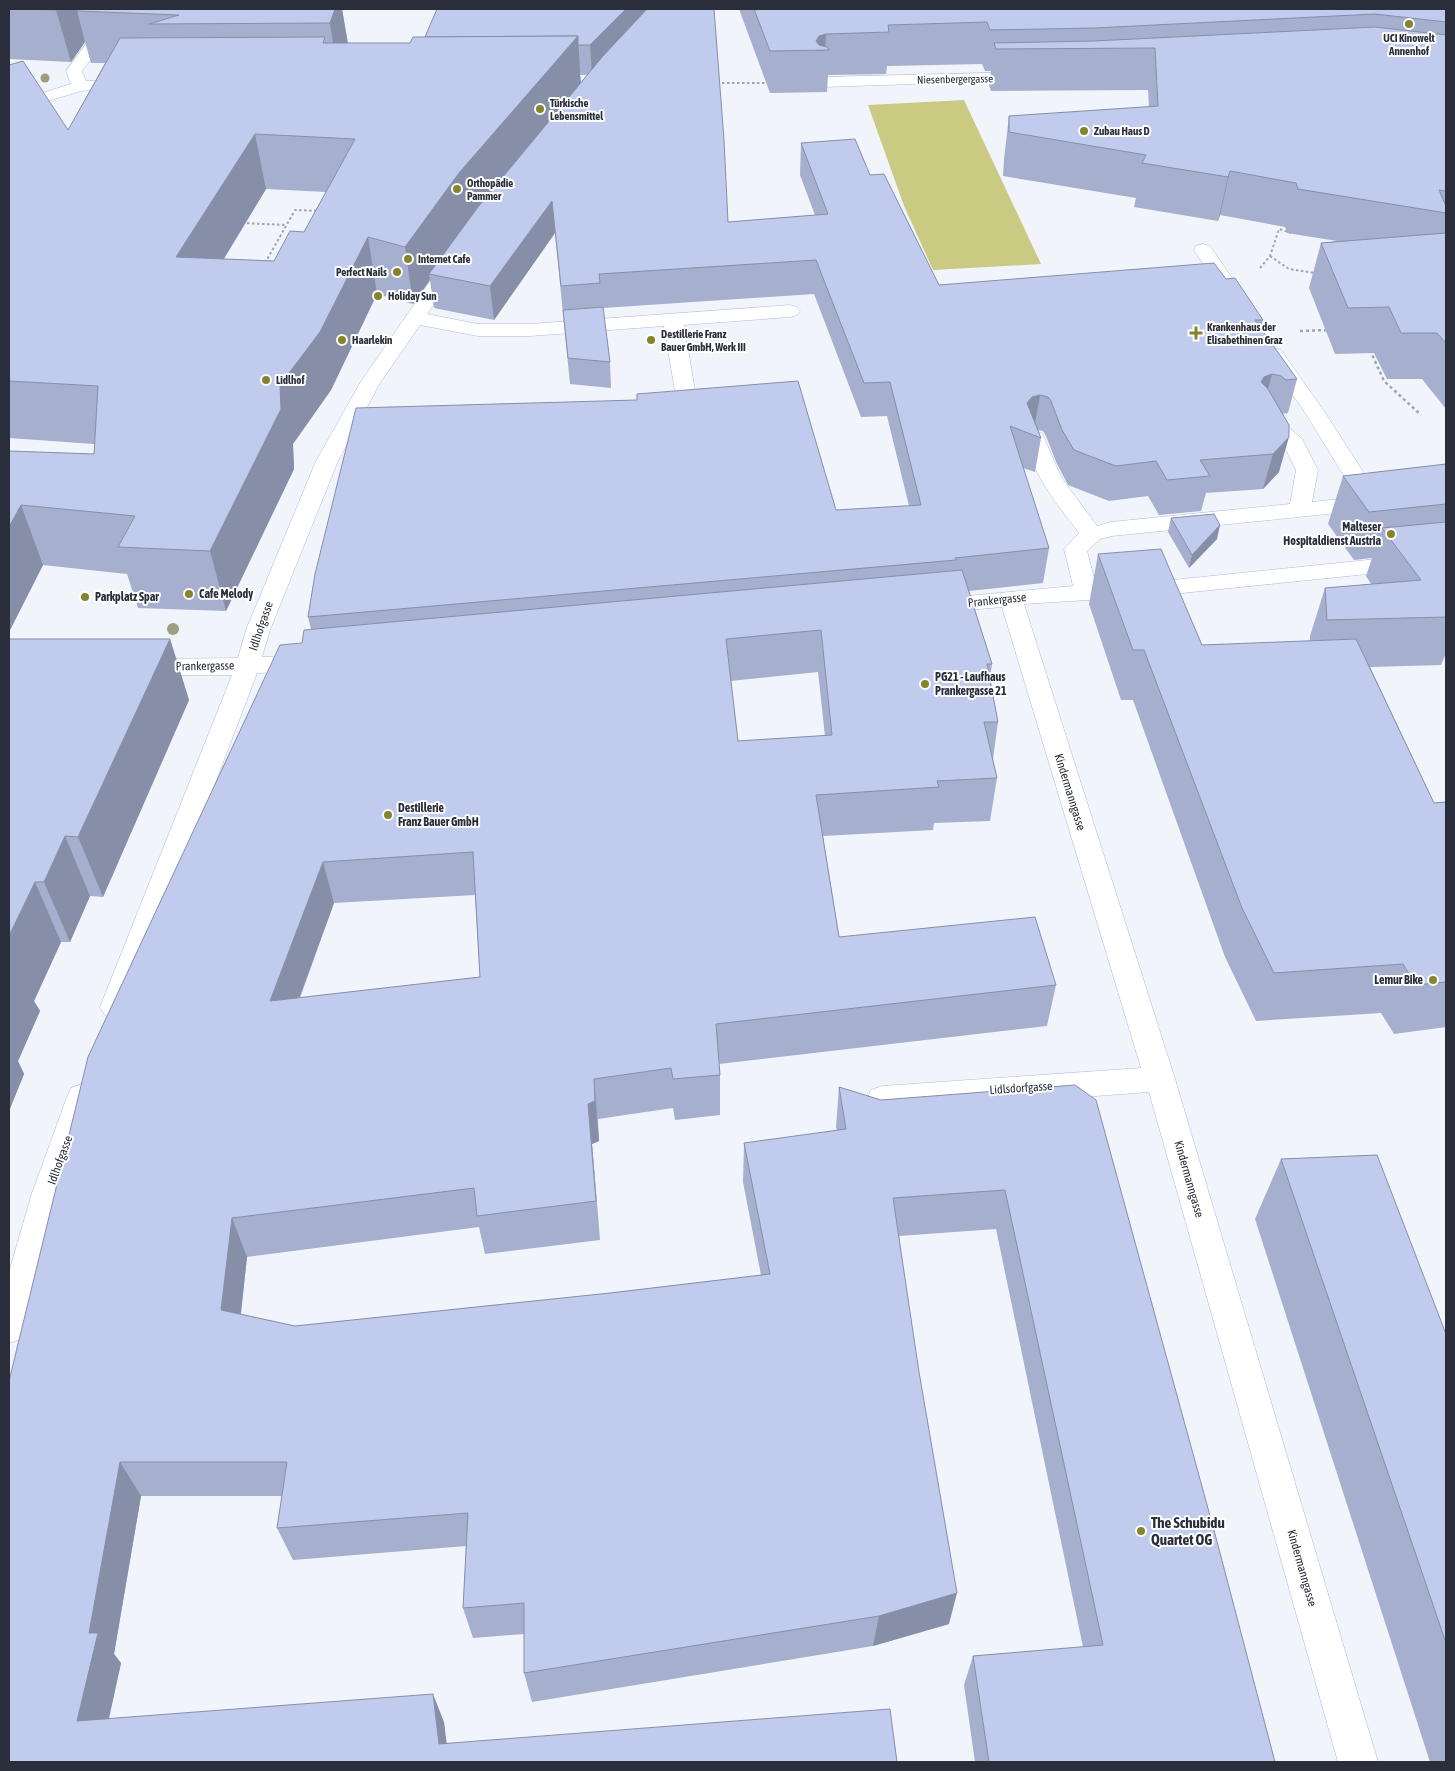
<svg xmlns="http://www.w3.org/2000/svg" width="1455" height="1771" font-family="'Asap Condensed',sans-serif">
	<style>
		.green { fill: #caca83 }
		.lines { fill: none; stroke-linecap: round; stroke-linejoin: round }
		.minor-casing { stroke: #aeb8da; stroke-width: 1 }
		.path-far1 { stroke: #a0a3ad; stroke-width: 2; stroke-dasharray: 2.5 2.5; stroke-linecap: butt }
		.path { stroke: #a0a3ad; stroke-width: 2.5; stroke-dasharray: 3 3; stroke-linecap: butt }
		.minor { fill: #fff; fill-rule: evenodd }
		.tree { fill: #9e9e81 }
		.wall { fill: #a6afcd; fill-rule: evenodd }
		.shaded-wall { fill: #878ea7 }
		.building { fill: #c1cbee; stroke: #878ea7; fill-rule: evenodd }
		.poi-dot { fill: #85842e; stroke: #fff; stroke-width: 2 }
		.labels { text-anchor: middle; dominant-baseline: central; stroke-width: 4; stroke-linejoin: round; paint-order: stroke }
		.far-poi-label { font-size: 11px; font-weight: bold; fill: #2a2e3b; stroke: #fff; text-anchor: start }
		.far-street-label { font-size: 11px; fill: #2a2e3b; stroke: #fff }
		.poi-label { font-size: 12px; font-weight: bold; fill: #2a2e3b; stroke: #fff; text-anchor: start }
		.street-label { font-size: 12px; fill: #2a2e3b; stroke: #fff }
		.near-poi-label { font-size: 15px; font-weight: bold; fill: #2a2e3b; stroke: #fff; text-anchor: start }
	</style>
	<rect width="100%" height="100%" fill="#f2f4fb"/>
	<path class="green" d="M964,100L1041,264L933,270L904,206L868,105Z"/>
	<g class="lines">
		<defs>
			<g id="minor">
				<path d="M112,9H128L82,71L86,81L129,79L135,81L137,84L135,87L81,91L9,113V103L71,84L66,71Z"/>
				<path d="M1027,72L1033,74L1035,77L1033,80L824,87L818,85L816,82L818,79L824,77Z"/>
				<path d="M1203,244L1210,246L1243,294L1240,298L1233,300L1226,298L1223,294L1194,250L1196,246Z"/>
				<path d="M453,256L460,258L462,262L427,314L478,324H530L790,305L797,307L800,311L797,315L790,317L684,325L698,409L695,413L688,415L681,413L678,409L664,326L530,336H478L420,325L380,383L338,461L270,630L262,657L310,655L319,657L322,663L319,669L310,671L257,673L130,1007L125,1015L115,1019L105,1015L100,1007L232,675H143L134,673L131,667L134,661L143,659L238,658L246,630L316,461L360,383L446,258Z"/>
				<path d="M1274,348L1281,350L1324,411L1378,495L1446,488V502L1112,536L1100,539L1087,551L1096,585L1153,582L1446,552V566L1153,596L1024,604L1175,1079L1378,1762H1338L1149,1092L882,1112L871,1108L867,1099L871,1090L882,1086L1141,1068L1002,607L935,613L927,611L923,606L927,601L935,599L1073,586L1064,549L1079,533C1056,503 1033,475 1024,437L1028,433L1035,431L1042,433L1061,477L1097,526L1111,522L1290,504L1296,470L1282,442L1254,416L1257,412L1264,410L1271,412L1302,439L1318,470L1312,502L1357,497L1304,411L1264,354L1267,350Z"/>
				<path d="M82,1084L93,1088L97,1097L64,1193L26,1328L21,1339L9,1343V1272L32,1193L67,1097L71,1088Z"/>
			</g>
		</defs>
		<use href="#minor" class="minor-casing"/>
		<g class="path-far1">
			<path d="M717,83H768"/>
			<path d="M242,223L286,225"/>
			<path d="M1270,256L1289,269L1315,273"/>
			<path d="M265,263L295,210L320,211"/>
			<path d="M1260,268L1270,256L1279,229L1291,233"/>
		</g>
		<g class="path">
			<path d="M1300,331L1328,330"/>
			<path d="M1370,350L1384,381L1421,415"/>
		</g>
		<use href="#minor" class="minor"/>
	</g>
	<g class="tree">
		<circle cx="45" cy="78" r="4.5"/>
		<circle cx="173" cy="629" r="6"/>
	</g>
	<g class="wall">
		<path d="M9,9H342L348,43H410L425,37L714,9L728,222L815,215L800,175L801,143L870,175L939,285L1226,279L1263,320L1261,329L1297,379L1288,413L1282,414L1279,472L1263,489L1206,493L1201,511L1159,515L1148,496L1109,501L1068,485L1057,464L1046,436L1043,431L1038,430L1041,438L1035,472L1023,468L1049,548L1043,583L969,591L992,664L990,678L998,722L993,759L997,778L990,821L934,823L933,830L823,836L839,937L1056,985L1047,1026L719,1064L720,1075V1115L675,1120L673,1108L598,1119L599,1141L592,1144L600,1240L485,1254L479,1227L247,1257L241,1314L295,1326L610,1293L761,1275L743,1182L744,1143L837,1131L836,1127L839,1087L881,1100L1075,1085L1275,1762H975L964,1685L973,1656L1083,1647L996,1229L899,1236L949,1624L873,1646L532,1702L524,1673V1634L473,1638L463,1608L466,1546L293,1560L277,1528L282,1496H141L114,1654L121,1663L109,1719L444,1722L446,1743L897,1762H9L302,643L311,629L308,617L836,510L909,506L887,416L861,417L814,294L603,308L610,362L611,388L570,384L555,233L494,320L434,308L430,280L413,304L377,294L331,390L293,444L294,469L226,611L138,608L127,574L43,565L9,632V451L94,454V444L9,438V65L68,130L105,63H91L85,42L71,62L9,59ZM580,75H587L581,82ZM266,189L326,192L304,232L274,261L224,259ZM818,672L825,736L738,741L731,681ZM475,895L480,977L300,998L334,903Z"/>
		<path d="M739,9H1446V409L1422,379H1387L1374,353L1335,354L1309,288L1321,243L1337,241L1287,233L1285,227L1220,215L1218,221L1134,207L1136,198L1003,176L1004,159L1009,116L1149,107L1148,90L991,91L989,85L991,71H985L982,64L887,66L886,74L828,75L827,92L770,93Z"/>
		<path d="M1446,464V653L1441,665L1370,667L1434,803L1446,802V1029V1027L1394,1034L1381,1013L1256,1021L1225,957L1133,700H1121L1089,604L1098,554L1202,645L1310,641V636L1325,588L1371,584L1366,576L1372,558L1354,560L1328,524L1343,476Z"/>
		<path d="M1171,518L1217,539L1189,568L1168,532Z"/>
		<path d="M9,639H170L189,700L103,897L90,896L70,942H61L34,1001L40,1011L18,1061L24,1074L9,1111Z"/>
		<path d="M1281,1159L1446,1334V1762H1430L1255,1219Z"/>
	</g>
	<g class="shaded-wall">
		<path d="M57,9H110L77,11L85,42L71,62L56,10Z"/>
		<path d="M335,9H342L348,45L338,76L330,23Z"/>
		<path d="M626,9H657L592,75L590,45Z"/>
		<path d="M826,34L825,50L816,51V41L819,36Z"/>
		<path d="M578,36L581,89L429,274L430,280L413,304L405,247L459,173Z"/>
		<path d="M255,134L266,189L190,314L176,257Z"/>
		<path d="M1230,171L1220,215L1218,221L1228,177Z"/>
		<path d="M552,201L555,233L494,320L490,286Z"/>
		<path d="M368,237L377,294L331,390L293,444L294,469L226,611L210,551L280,385Z"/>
		<path d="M1272,374L1263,408L1261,382L1264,377Z"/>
		<path d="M1040,395L1034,429L1027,403L1032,397Z"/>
		<path d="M1289,437L1279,472L1263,489L1273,454Z"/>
		<path d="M21,505L43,565L9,632V527Z"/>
		<path d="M1220,525L1217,539L1189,568L1192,555Z"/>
		<path d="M170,639L189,700L103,897L78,837Z"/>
		<path d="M65,836L90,896L70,942L44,882Z"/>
		<path d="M323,862L334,903L283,1042L270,1001Z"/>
		<path d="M35,882L61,942L34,1001L40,1011L18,1061L24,1074L9,1111V936Z"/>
		<path d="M594,1079L599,1141L592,1144L600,1240L588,1104Z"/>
		<path d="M232,1218L247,1257L237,1347L221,1310Z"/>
		<path d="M120,1462L141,1496L114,1654L121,1663L102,1749L77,1721L89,1633Z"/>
		<path d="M957,1593L949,1624L873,1646L879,1616Z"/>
		<path d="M433,1694L444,1722L449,1762L439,1744Z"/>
	</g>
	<g class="building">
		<path d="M32,9H57L56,10Z"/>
		<path d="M78,9H335L330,23L149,24L179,15L77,11Z"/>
		<path d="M437,9H626L590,45H578V36L425,37Z"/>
		<path d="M647,9H714L724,140L728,222L828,214L801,143L855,139L870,175L884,174L939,285L1214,263L1226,279L1235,278L1263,320H1255L1297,379L1286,380L1281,376L1272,374L1264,377L1261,382L1268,389L1289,425V437L1273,454L1200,460L1210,476L1167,480L1156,461L1116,466L1074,450L1062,430L1051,401L1048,397L1040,395L1032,397L1027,403L1041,438L1010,426L1049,548L955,558L956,560L308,617L315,574L356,408L637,400V394L798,381L836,510L921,505L890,382L864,383L816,260L599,274L600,283L561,286L552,201L490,286L429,274L478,207L603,56Z"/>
		<path d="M754,9H1446V22L1375,14L1094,28L990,30L987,22L888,25L889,32L826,34L819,36L816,41L819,45L827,47L829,50L770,51Z"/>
		<path d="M1375,27L1446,35V191L1439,190L1446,206V213L1298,189L1296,183L1230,171L1228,177L1142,163L1146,155L1009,132V116L1158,106L1155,48L996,49L994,43L1094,41Z"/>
		<path d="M578,36L459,173L405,247L368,237L320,332L280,385L281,409L210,551L118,547L135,516L21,505L9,527V451L94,454L98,386L9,381V65L23,61L68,130L120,38L325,37L323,43H410L413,37ZM255,134L355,139L304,232L290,231L274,261L176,257Z"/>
		<path d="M1446,233V343L1437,333H1401L1389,307L1348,308L1321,243Z"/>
		<path d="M603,307L610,362L568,358L563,310Z"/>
		<path d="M1446,464V504L1369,512L1343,476Z"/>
		<path d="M1214,514L1220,525L1192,555L1171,518Z"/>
		<path d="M1446,522V617L1327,620L1325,588L1421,580L1382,528Z"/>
		<path d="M1161,549L1202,645L1356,639L1434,803L1446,802V982L1416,985L1403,964L1274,973L1242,908L1144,650H1133L1098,554Z"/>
		<path d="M962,570L992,664H987L998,722H984L997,778L937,781L939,787L816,795L839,937L1035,917L1056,985L716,1024L720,1075L673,1079L671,1068L594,1079L595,1101L588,1104L596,1201L477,1216L474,1188L232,1218L221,1310L295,1326L610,1293L770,1274L744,1143L846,1129L839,1087L881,1100L1075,1085L1096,1100L1215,1534L1275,1762H989L973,1656L1103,1645L1005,1190L893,1198L919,1372L957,1593L879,1616L524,1673V1603L463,1608L468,1513L277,1528L287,1462H120L89,1633H98L77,1721L433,1694L439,1744L890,1709L897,1762H9V1381L88,1057L280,645L302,643L304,630ZM821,630L832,735L738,741L726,639ZM473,852L480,977L270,1001L323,862Z"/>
		<path d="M9,639H170L78,837L65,836L44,882H35L9,936Z"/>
		<path d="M1377,1155L1446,1334V1643L1281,1159Z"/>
	</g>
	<g class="poi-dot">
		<circle cx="1409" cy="24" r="5"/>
		<circle cx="540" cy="109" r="5"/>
		<circle cx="1084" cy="131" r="5"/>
		<circle cx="457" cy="189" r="5"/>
		<circle cx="408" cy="259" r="5"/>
		<circle cx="397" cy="272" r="5"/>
		<circle cx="378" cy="296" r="5"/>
		<path d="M1193.5 325.5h5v5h5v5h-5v5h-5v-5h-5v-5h5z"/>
		<circle cx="342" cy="340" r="5"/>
		<circle cx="651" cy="340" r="5"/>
		<circle cx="266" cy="380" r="5"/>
		<circle cx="1391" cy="534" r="5"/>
		<circle cx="189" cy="594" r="5"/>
		<circle cx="85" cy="597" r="5"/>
		<circle cx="925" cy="684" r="5"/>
		<circle cx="388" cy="815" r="5"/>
		<circle cx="1433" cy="980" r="5"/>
		<circle cx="1141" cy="1531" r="5"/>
	</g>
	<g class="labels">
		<g class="far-poi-label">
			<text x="1409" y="38" text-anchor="middle">UCI Kinowelt<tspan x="1409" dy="13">Annenhof</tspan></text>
			<text x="550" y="103">Türkische<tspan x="550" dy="13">Lebensmittel</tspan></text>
			<text x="1094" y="131">Zubau Haus D</text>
			<text x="467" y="183">Orthopädie<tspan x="467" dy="13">Pammer</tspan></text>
			<text x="418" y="259">Internet Cafe</text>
			<text x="387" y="272" text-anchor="end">Perfect Nails</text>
			<text x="388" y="296">Holiday Sun</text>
			<text x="1207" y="327">Krankenhaus der<tspan x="1207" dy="13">Elisabethinen Graz</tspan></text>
			<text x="661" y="334">Destillerie Franz<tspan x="661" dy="13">Bauer GmbH, Werk III</tspan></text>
			<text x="352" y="340">Haarlekin</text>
			<text x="276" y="380">Lidlhof</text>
		</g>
		<g class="far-street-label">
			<text transform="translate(955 79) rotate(-1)">Niesenbergergasse</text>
		</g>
		<g class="poi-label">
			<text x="1381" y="527" text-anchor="end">Malteser<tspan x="1381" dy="14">Hospitaldienst Austria</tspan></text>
			<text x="199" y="594">Cafe Melody</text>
			<text x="95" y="597">Parkplatz Spar</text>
			<text x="935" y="677">PG21 - Laufhaus<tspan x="935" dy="14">Prankergasse 21</tspan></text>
			<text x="398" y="808">Destillerie<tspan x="398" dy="14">Franz Bauer GmbH</tspan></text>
			<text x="1423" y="980" text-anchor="end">Lemur Bike</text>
		</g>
		<g class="street-label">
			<text transform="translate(997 600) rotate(-6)">Prankergasse</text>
			<text transform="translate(261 626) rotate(-71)">Idlhofgasse</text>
			<text transform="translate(205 666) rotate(-1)">Prankergasse</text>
			<text transform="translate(1070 792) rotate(73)">Kindermanngasse</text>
			<text transform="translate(1021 1088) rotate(-4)">Lidlsdorfgasse</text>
			<text transform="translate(60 1160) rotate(-70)">Idlhofgasse</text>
			<text transform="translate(1189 1179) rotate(74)">Kindermanngasse</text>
			<text transform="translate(1302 1568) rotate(74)">Kindermanngasse</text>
		</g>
		<g class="near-poi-label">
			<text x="1151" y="1522">The Schubidu<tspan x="1151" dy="17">Quartet OG</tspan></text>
		</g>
	</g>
	<rect width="1455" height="1771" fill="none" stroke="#2a2e3b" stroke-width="20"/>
</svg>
